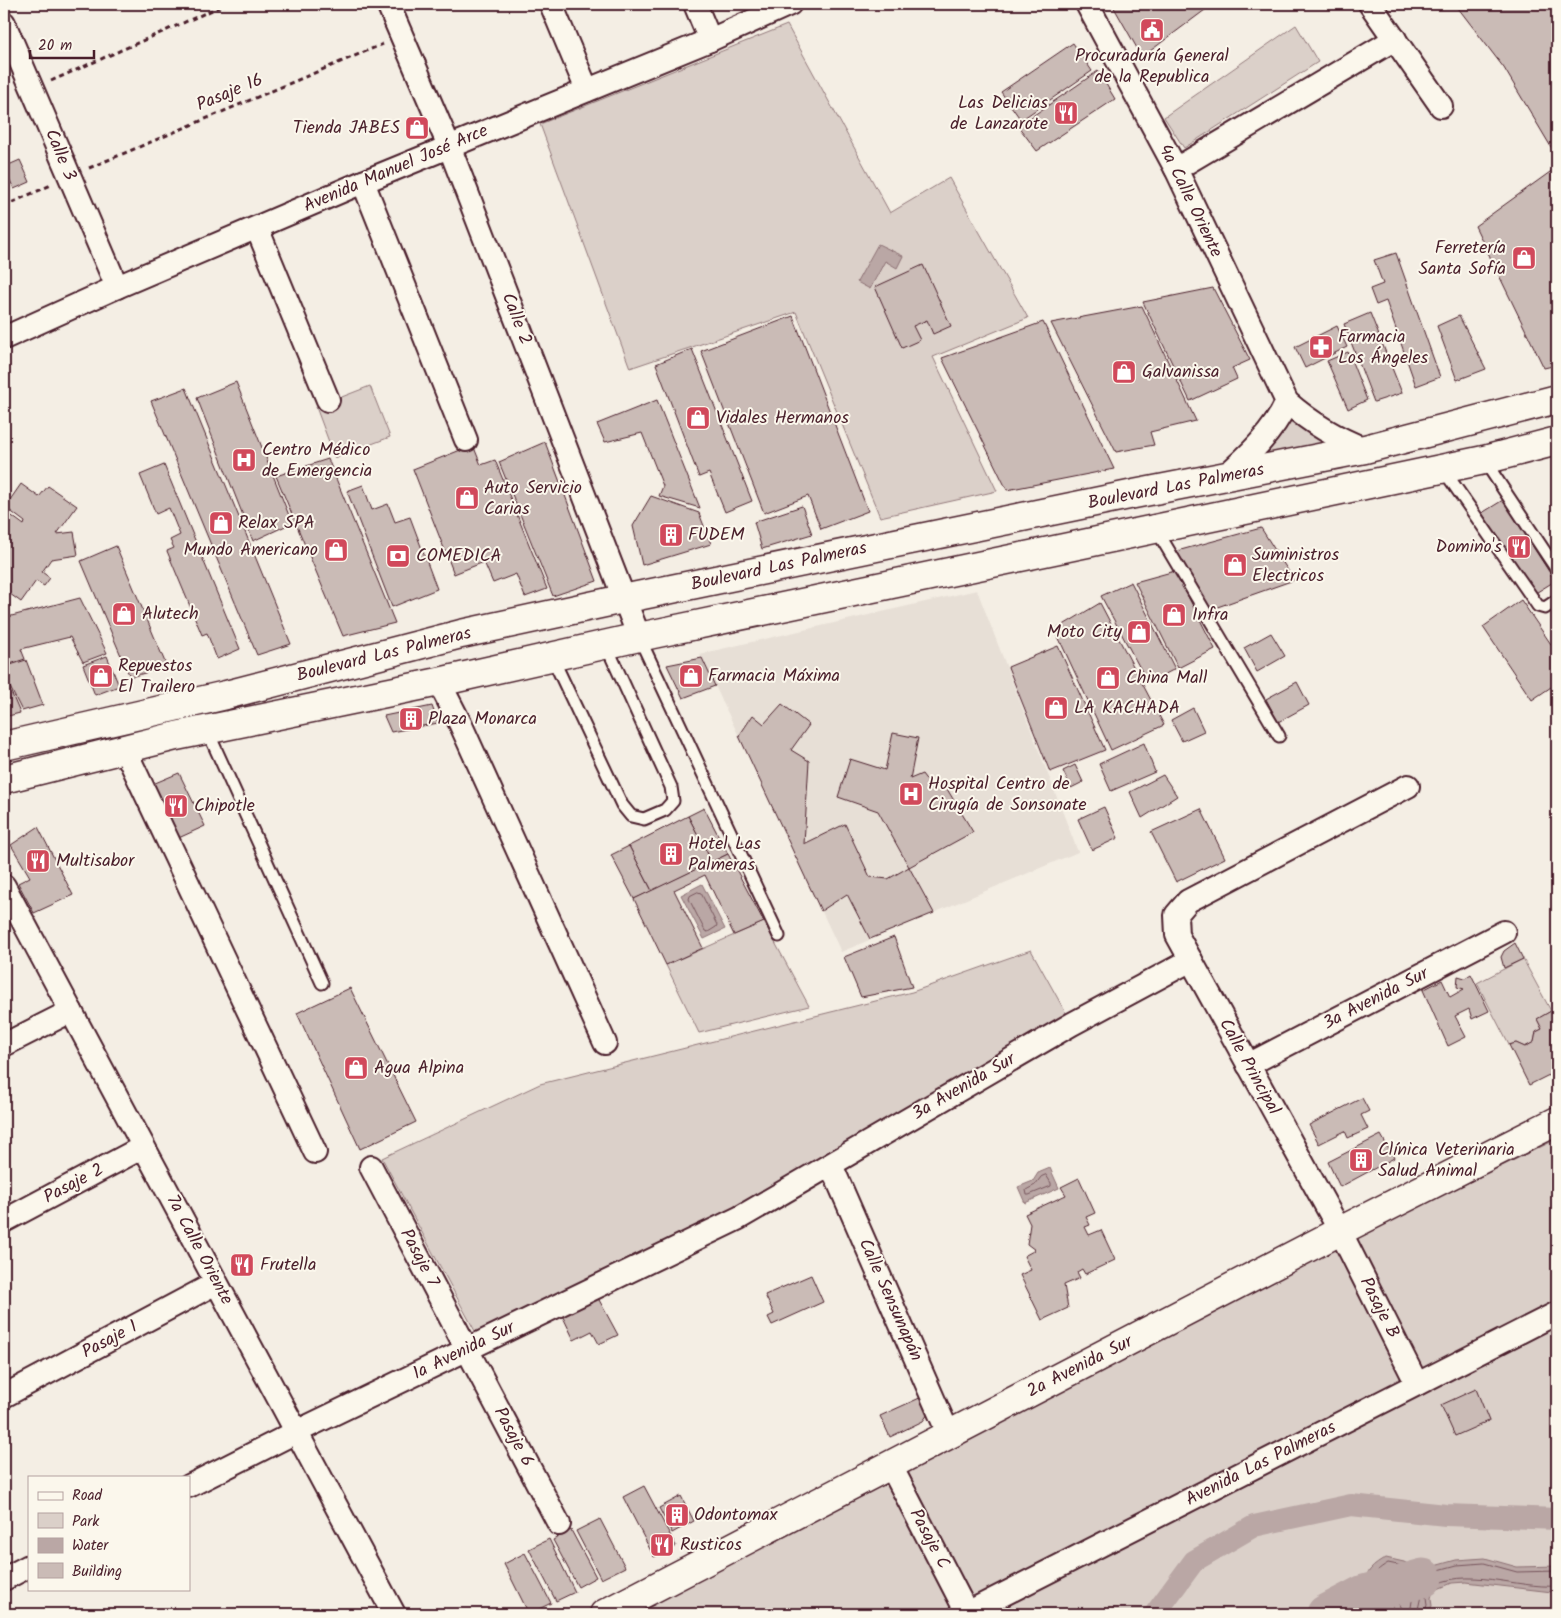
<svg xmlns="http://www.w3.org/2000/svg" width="1561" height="1618" font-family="Kalam,sans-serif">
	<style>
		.built { fill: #e7dfd6 }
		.green { fill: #dbd0c9; stroke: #92787a }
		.water { fill: #baa7a5; stroke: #8d7174 }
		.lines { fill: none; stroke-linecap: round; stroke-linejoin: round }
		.shore { stroke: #77555c; stroke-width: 1 }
		.canal { stroke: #baa7a5; stroke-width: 22 }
		.river { stroke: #baa7a5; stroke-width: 39 }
		.building { fill: #cabbb6; stroke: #4a1f2b }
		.lane-casing { stroke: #4a1f2b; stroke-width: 15 }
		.street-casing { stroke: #4a1f2b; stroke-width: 26 }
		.secondary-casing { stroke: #4a1f2b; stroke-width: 31 }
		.primary-casing { stroke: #4a1f2b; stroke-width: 31 }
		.path { stroke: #4a1f2b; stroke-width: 3; stroke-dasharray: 5 4; stroke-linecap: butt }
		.lane { stroke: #fbf7ec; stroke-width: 11 }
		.street { stroke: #fbf7ec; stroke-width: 22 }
		.secondary { stroke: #fbf7ec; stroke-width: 28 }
		.primary { stroke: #fbf7ec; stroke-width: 28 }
		.labels { text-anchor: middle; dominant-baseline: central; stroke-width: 4; stroke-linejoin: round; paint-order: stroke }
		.poi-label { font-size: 18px; fill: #4a1f2b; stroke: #fbf7ec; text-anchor: start }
		.street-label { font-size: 18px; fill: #4a1f2b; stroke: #fbf7ec }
	</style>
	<rect width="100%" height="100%" fill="#f4eee4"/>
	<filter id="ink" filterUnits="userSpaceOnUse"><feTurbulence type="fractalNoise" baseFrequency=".02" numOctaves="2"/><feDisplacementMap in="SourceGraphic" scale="10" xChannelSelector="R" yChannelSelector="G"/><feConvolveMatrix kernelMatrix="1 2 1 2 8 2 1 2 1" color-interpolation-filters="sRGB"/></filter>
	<g filter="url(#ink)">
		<path class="built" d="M977,590L1078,852L841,952L700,654Z"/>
		<g class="green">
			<path d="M787,25L890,213L949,178L1028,318L933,357L997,491L880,517L796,312L630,368L540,124Z"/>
			<path d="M1296,25L1318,62L1184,148L1164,117Z"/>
			<path d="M370,386L390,437L335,458L316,407Z"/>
			<path d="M1288,417L1326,443L1263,456Z"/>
			<path d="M764,922L809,1006L699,1033L666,965Z"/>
			<path d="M1031,950L1072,1024L734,1209L476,1333L382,1158L540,1084L912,992Z"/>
			<path d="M1523,959L1551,1011L1537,1019L1542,1029L1536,1032L1534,1042L1525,1047L1516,1043L1509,1045L1477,983Z"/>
			<path d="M1557,1139V1614H589Z"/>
		</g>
		<g class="water">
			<path d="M878,244L903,256L897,268L885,261L870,289L857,282Z"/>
			<path d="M702,884L725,929L704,939L681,895Z"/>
			<path d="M1050,1168L1059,1188L1025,1203L1018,1187L1033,1181L1038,1173Z"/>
			<path d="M1386,1558L1404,1562L1420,1570L1456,1560L1485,1558L1517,1567L1557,1566V1591L1552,1592L1466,1582L1452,1583L1433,1591L1431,1598L1432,1606L1427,1614H1385C1377,1605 1360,1583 1370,1570C1374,1565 1381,1561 1386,1558Z"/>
		</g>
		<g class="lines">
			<g class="shore">
				<path d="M698,892L701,893L717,925L716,927L708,932L705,931L689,899L690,896Z"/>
				<path d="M1046,1175L1051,1183V1186L1029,1195H1027L1026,1190L1035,1185L1041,1177Z"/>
				<path d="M1389,1614C1388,1608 1384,1605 1380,1600C1369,1582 1369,1574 1388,1563L1403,1566L1420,1575L1457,1565L1484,1563L1517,1572L1557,1571"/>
				<path d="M1395,1614C1394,1604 1382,1591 1378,1579L1389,1569L1424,1582L1417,1614"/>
				<path d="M1403,1614C1402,1601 1389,1593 1387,1581L1391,1577L1405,1582L1414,1588L1410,1614"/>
				<path d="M1424,1614L1427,1605L1426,1597L1429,1588C1465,1565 1517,1589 1557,1586"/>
			</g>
			<path class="canal" d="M1155,1614L1194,1561L1254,1526L1351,1505L1446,1515L1557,1519"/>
			<path class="river" d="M1326,1614L1364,1594L1423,1578"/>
		</g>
		<g class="building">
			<path d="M1112,4H1213L1142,57Z"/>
			<path d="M1455,4H1557V157L1504,68Z"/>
			<path d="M1073,43L1092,71L1021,120L1001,92Z"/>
			<path d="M1098,71L1115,99L1037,151L1018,126Z"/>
			<path d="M20,160L30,182L14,189L4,167Z"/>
			<path d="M1557,167V289L1554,291L1557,295V303L1551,306L1557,318V365L1544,368L1475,226Z"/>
			<path d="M1396,253L1440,377L1416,386L1386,301L1376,305L1370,289L1383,284L1374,260Z"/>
			<path d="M923,265L951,326L933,334L927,320L913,326L920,340L902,348L875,287Z"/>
			<path d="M1213,288L1250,360L1232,368L1237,379L1190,401L1143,302Z"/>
			<path d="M1142,306L1196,421L1150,432L1154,445L1116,452L1051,323Z"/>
			<path d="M1370,313L1402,393L1374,402L1344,324Z"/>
			<path d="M793,316L868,511L821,529L808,496L764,513L701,351Z"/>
			<path d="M1459,316L1486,369L1457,380L1437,326Z"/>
			<path d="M1043,322L1114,469L1007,490L942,358Z"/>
			<path d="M1337,326L1347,347L1305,368L1295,347Z"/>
			<path d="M692,349L752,501L725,512L709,473L699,477L656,364Z"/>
			<path d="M1348,352L1367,400L1348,409L1327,361Z"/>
			<path d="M236,382L292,523L253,541L197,398Z"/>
			<path d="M186,388L291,644L257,655L151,401Z"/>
			<path d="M657,400L700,508L659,496L663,486L642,433L605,442L597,424Z"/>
			<path d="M545,442L597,581L553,596L499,462Z"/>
			<path d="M473,445L481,465L495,460L547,589L525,597L516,574L493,583L484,562L454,574L413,469Z"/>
			<path d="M328,459L395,623L343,636L276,476Z"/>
			<path d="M164,465L240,649L217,659L207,633L202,635L167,551L174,548L170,540L180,535L169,508L156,514L140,475Z"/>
			<path d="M21,484L39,497L48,486L77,506L57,534L74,532L78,555L51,559L42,572L50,578L44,586L36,581L21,602L6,591L4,594V513L5,511L24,525L25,522L5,507Z"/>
			<path d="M363,485L372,510L388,504L395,522L410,517L437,589L392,607L347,491Z"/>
			<path d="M651,496L699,513L711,544L642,565L633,526Z"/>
			<path d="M1503,500L1555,581L1534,594L1482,513Z"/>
			<path d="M802,506L812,534L762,549L754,522Z"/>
			<path d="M1261,528L1294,580L1209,610L1177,551Z"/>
			<path d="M116,546L167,667L130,677L81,561Z"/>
			<path d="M1175,571L1215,649L1178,668L1135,582Z"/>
			<path d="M1131,582L1175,669L1148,683L1101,596Z"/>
			<path d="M80,598L107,653L83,662L70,637L21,649L25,659L4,666V618Z"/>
			<path d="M1521,600L1557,653V683L1532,700L1483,627Z"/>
			<path d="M1100,603L1164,725L1111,750L1055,630Z"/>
			<path d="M1271,633L1285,656L1257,672L1244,648Z"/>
			<path d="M1058,646L1105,750L1050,772L1008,667Z"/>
			<path d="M107,656L119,686L95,695L83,665Z"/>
			<path d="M702,658L715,686L683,698L667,665Z"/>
			<path d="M26,660L43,705L22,711L4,675V667Z"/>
			<path d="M4,676L20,713L4,717Z"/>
			<path d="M1297,682L1309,705L1278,722L1266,699Z"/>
			<path d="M782,704L809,725L791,750L809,761L804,844L845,824L870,877L888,879L909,867L934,913L870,939L847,894L821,911L739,736L753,715L764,724Z"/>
			<path d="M432,706L438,723L391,732L384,716Z"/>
			<path d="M1193,708L1204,731L1182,741L1171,720Z"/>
			<path d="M893,733L918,738L910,779L922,774L934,790L944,784L973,832L909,867L878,811L838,797L850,759L885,770Z"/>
			<path d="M1144,743L1155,772L1111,791L1099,764Z"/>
			<path d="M1075,765L1083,782L1071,788L1063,771Z"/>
			<path d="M179,773L205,826L172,841L148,786Z"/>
			<path d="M1163,775L1177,796L1142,818L1130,792Z"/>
			<path d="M1104,807L1118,838L1092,850L1078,819Z"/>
			<path d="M704,808L728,854L712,862L688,816Z"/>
			<path d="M1201,809L1225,858L1176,882L1151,832Z"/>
			<path d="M688,816L712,862L652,891L629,846Z"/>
			<path d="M38,827L73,895L34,913L18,883L30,877L11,845Z"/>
			<path d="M629,846L652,891L634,899L611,855Z"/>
			<path d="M728,854L764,922L734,935L705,875L674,890L703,948L666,965L634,899Z"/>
			<path d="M894,937L912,987L861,997L844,957Z"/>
			<path d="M1515,943L1523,959L1504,968L1501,957L1504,951Z"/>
			<path d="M1471,974L1489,1011L1472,1019L1469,1009L1455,1016L1466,1037L1448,1046L1423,990L1442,980L1450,997L1464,989L1457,987L1458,976L1465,978Z"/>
			<path d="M350,988L416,1122L360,1149L297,1013Z"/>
			<path d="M1551,1011L1557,1023V1071L1529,1085L1509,1045L1516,1043L1525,1047L1534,1042L1536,1032L1542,1029L1537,1019Z"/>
			<path d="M1362,1098L1369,1111L1361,1115L1368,1129L1348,1138L1345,1131L1319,1144L1309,1125Z"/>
			<path d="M1381,1135L1394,1158L1340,1187L1328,1162Z"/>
			<path d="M1079,1178L1095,1213L1086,1217L1090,1225L1085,1227L1089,1235L1101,1230L1115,1260L1085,1274L1082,1269L1077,1272L1080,1278L1064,1285L1068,1308L1042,1320L1020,1275L1031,1270L1024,1256L1035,1250L1027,1244L1030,1224L1025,1214L1066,1195L1061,1187Z"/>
			<path d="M811,1275L823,1302L772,1325L768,1317L774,1314L765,1295Z"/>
			<path d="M598,1298L618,1335L599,1344L592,1331L574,1340L562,1315Z"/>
			<path d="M1476,1389L1489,1421L1455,1436L1441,1405Z"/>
			<path d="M924,1396L928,1414L923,1421L890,1437L880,1416Z"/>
			<path d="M644,1486L676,1546L654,1557L623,1497Z"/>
			<path d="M681,1496L694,1521L672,1533L659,1508Z"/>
			<path d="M600,1519L625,1567L601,1579L576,1531Z"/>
			<path d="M571,1530L596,1577L578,1587L553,1540Z"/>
			<path d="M549,1539L575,1592L556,1601L529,1549Z"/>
			<path d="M525,1553L551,1603L529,1614L504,1564Z"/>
		</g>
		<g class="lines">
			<defs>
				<g id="lane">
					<path d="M1484,460L1557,570"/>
					<path d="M1443,469L1538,606L1545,608L1557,600"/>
					<path d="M1156,529L1279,736"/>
					<path d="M639,637L779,936"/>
					<path d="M552,657L622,805L631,816L644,819L665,810L673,801L671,787L606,645"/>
					<path d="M207,730L322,983"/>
				</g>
				<g id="street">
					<path d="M388,4L449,146L639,637"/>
					<path d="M551,4L587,90"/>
					<path d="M695,4L710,40"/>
					<path d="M1087,4L1176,169L1287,402C1311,423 1336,438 1365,449"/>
					<path d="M1370,4L1441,106"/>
					<path d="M4,23L117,287"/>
					<path d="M1176,169L1395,39"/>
					<path d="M363,182L466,440"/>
					<path d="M257,228L328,400"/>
					<path d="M4,338L117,287L363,182L710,40L790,4"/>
					<path d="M1223,478C1248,456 1273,433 1287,402"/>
					<path d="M439,682L460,723L605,1043"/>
					<path d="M125,750L315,1152"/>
					<path d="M1408,786L1188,901L1176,915L1177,935L1340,1231L1417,1384"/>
					<path d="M4,886L394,1614"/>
					<path d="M4,1045L71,1011"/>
					<path d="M1248,1065L1504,932"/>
					<path d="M831,1165L949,1435"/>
					<path d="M371,1167L559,1524"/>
					<path d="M4,1221L143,1147"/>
					<path d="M4,1396L216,1283"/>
					<path d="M891,1466L967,1613"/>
					<path d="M189,1486L296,1432L739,1218L1072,1024L1191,960"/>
					<path d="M4,1579L29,1566"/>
					<path d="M965,1614L1557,1313"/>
				</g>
				<path id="secondary" d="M604,1614L1340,1231L1557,1121"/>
				<g id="primary">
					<path d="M4,746L226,695L461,634L623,599L1134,494L1365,449L1557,399"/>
					<path d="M4,779L176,736L439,682L639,637L1484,460L1557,441"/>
				</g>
			</defs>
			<use href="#lane" class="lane-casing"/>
			<use href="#street" class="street-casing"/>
			<use href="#secondary" class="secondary-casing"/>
			<use href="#primary" class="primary-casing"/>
			<g class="path">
				<path d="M51,81L226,4"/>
				<path d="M89,168L383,44"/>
				<path d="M4,206L51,185"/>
			</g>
			<use href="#lane" class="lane"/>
			<use href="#street" class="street"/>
			<use href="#secondary" class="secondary"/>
			<use href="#primary" class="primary"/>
		</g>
	</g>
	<defs>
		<symbol id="civic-square" viewBox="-11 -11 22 22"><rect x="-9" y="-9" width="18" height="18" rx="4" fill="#d1495b" stroke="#fbf7ec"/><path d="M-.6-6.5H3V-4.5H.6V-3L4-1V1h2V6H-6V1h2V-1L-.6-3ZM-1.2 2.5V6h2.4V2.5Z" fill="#fff"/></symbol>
		<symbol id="restaurant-square" viewBox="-11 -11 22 22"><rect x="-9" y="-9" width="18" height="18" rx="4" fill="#d1495b" stroke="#fbf7ec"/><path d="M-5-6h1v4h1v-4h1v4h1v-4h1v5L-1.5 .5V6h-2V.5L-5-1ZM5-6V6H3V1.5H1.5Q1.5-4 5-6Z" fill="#fff"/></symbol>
		<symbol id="shop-square" viewBox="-11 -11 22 22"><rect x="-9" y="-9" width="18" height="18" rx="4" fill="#d1495b" stroke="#fbf7ec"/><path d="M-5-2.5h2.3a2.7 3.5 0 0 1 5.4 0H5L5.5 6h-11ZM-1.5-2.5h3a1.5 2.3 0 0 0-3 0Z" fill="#fff"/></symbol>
		<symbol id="pharmacy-square" viewBox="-11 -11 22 22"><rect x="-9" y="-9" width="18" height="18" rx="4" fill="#d1495b" stroke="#fbf7ec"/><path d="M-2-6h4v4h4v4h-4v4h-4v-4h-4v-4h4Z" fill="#fff"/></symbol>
		<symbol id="hospital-square" viewBox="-11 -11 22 22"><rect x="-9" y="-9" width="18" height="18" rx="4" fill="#d1495b" stroke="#fbf7ec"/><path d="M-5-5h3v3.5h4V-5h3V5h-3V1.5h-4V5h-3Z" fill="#fff"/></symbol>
		<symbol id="building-square" viewBox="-11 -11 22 22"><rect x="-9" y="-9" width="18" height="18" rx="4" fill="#d1495b" stroke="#fbf7ec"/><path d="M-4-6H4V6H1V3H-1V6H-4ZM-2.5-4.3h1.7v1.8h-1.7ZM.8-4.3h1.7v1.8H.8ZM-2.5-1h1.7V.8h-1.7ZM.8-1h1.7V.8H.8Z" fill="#fff"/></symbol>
		<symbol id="bank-square" viewBox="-11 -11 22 22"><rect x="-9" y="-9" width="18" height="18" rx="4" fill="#d1495b" stroke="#fbf7ec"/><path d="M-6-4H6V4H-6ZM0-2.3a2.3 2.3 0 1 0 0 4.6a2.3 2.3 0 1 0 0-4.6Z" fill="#fff"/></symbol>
	</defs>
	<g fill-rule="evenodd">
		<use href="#civic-square" x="1138" y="16" width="28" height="28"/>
		<use href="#restaurant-square" x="1052" y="99" width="28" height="28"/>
		<use href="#shop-square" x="403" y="114" width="28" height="28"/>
		<use href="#shop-square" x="1510" y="244" width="28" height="28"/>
		<use href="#pharmacy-square" x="1307" y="333" width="28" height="28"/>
		<use href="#shop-square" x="1110" y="358" width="28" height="28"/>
		<use href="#shop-square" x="684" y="404" width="28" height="28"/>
		<use href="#hospital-square" x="230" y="446" width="28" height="28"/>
		<use href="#shop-square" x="453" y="484" width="28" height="28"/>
		<use href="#shop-square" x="207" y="509" width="28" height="28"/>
		<use href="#building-square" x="657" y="521" width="28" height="28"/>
		<use href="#restaurant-square" x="1505" y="533" width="28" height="28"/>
		<use href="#shop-square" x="322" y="536" width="28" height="28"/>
		<use href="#bank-square" x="384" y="542" width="28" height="28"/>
		<use href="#shop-square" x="1221" y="551" width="28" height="28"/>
		<use href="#shop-square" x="110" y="600" width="28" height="28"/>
		<use href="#shop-square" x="1160" y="601" width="28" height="28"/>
		<use href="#shop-square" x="1125" y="618" width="28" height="28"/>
		<use href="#shop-square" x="87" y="662" width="28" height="28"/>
		<use href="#shop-square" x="677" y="662" width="28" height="28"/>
		<use href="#shop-square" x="1094" y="664" width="28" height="28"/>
		<use href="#shop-square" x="1042" y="694" width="28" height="28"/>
		<use href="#building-square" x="397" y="705" width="28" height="28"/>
		<use href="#hospital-square" x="897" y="780" width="28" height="28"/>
		<use href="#restaurant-square" x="162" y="792" width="28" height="28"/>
		<use href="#building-square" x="657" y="840" width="28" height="28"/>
		<use href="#restaurant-square" x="24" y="847" width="28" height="28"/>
		<use href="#shop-square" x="342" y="1054" width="28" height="28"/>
		<use href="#building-square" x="1347" y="1146" width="28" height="28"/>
		<use href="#restaurant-square" x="228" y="1251" width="28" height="28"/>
		<use href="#building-square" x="663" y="1501" width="28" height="28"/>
		<use href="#restaurant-square" x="648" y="1531" width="28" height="28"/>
	</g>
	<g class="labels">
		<g class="poi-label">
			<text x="1152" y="56" text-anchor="middle">Procuraduría General<tspan x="1152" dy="21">de la Republica</tspan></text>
			<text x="1048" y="103" text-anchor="end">Las Delicias<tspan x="1048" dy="21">de Lanzarote</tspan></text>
			<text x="400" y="128" text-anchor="end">Tienda JABES</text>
			<text x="1506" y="248" text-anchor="end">Ferretería<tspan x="1506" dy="21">Santa Sofía</tspan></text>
			<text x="1338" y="337">Farmacia<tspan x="1338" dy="21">Los Ángeles</tspan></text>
			<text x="1142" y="372">Galvanissa</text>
			<text x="716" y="418">Vidales Hermanos</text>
			<text x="262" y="450">Centro Médico<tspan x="262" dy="21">de Emergencia</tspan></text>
			<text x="484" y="488">Auto Servicio<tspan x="484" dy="21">Carias</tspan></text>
			<text x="238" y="523">Relax SPA</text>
			<text x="688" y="535">FUDEM</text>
			<text x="1502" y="547" text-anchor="end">Domino's</text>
			<text x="318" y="550" text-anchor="end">Mundo Americano</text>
			<text x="1252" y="555">Suministros<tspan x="1252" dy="21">Electricos</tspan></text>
			<text x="416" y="556">COMEDICA</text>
			<text x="142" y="614">Alutech</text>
			<text x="1192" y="615">Infra</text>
			<text x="1122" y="632" text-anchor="end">Moto City</text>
			<text x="118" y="666">Repuestos<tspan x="118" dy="21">El Trailero</tspan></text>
			<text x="708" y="676">Farmacia Máxima</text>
			<text x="1126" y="678">China Mall</text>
			<text x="1074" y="708">LA KACHADA</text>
			<text x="428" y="719">Plaza Monarca</text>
			<text x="928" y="784">Hospital Centro de<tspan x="928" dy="21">Cirugía de Sonsonate</tspan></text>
			<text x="194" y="806">Chipotle</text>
			<text x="688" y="844">Hotel Las<tspan x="688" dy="21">Palmeras</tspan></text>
			<text x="56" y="861">Multisabor</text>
			<text x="374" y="1068">Agua Alpina</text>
			<text x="1378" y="1150">Clínica Veterinaria<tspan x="1378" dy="21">Salud Animal</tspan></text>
			<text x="260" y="1265">Frutella</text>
			<text x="694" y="1515">Odontomax</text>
			<text x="680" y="1545">Rusticos</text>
		</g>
		<g class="street-label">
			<text transform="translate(230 93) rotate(-23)">Pasaje 16</text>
			<text transform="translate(60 155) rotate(67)">Calle 3</text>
			<text transform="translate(396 169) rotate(-23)">Avenida Manuel José Arce</text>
			<text transform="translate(1190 201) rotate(64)">4a Calle Oriente</text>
			<text transform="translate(516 319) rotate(69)">Calle 2</text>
			<text transform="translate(1176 487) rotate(-11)">Boulevard Las Palmeras</text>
			<text transform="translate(779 567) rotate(-12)">Boulevard Las Palmeras</text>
			<text transform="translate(384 655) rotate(-14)">Boulevard Las Palmeras</text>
			<text transform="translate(1376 999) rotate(-27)">3a Avenida Sur</text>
			<text transform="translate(1249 1067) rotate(61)">Calle Principal</text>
			<text transform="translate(964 1087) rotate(-30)">3a Avenida Sur</text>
			<text transform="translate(74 1184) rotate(-28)">Pasaje 2</text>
			<text transform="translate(199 1250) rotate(62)">7a Calle Oriente</text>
			<text transform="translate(419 1258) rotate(62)">Pasaje 7</text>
			<text transform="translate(890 1300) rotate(66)">Calle Sensunapán</text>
			<text transform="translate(1379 1308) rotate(63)">Pasaje B</text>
			<text transform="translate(110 1340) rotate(-28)">Pasaje 1</text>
			<text transform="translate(464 1351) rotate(-26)">1a Avenida Sur</text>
			<text transform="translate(1080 1367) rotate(-27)">2a Avenida Sur</text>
			<text transform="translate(513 1437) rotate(62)">Pasaje 6</text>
			<text transform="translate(1261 1464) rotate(-27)">Avenida Las Palmeras</text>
			<text transform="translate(929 1539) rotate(62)">Pasaje C</text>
		</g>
	</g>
	<rect width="1561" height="1618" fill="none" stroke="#fbf7ec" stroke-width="20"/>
	<rect x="10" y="10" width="1541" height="1598" fill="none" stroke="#4a1f2b" stroke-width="2" filter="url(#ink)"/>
	<rect x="28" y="1476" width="162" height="115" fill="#fbf7ec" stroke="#b4a19f"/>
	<rect x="38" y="1492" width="25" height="8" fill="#fbf7ec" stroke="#b4a19f"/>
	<text x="72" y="1500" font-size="15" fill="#4a1f2b">Road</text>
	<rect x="38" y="1513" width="25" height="15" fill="#dbd0c9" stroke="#b4a19f"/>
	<text x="72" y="1526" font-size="15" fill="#4a1f2b">Park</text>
	<rect x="38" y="1538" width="25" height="15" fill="#baa7a5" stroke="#b4a19f"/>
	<text x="72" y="1550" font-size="15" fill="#4a1f2b">Water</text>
	<rect x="38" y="1563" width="25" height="15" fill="#cabbb6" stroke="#b4a19f"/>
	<text x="72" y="1576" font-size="15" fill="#4a1f2b">Building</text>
	<path d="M30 50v8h64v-8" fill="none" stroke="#4a1f2b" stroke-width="2.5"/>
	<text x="38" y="50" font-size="15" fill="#4a1f2b" stroke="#fbf7ec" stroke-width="4" paint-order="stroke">20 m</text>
</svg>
